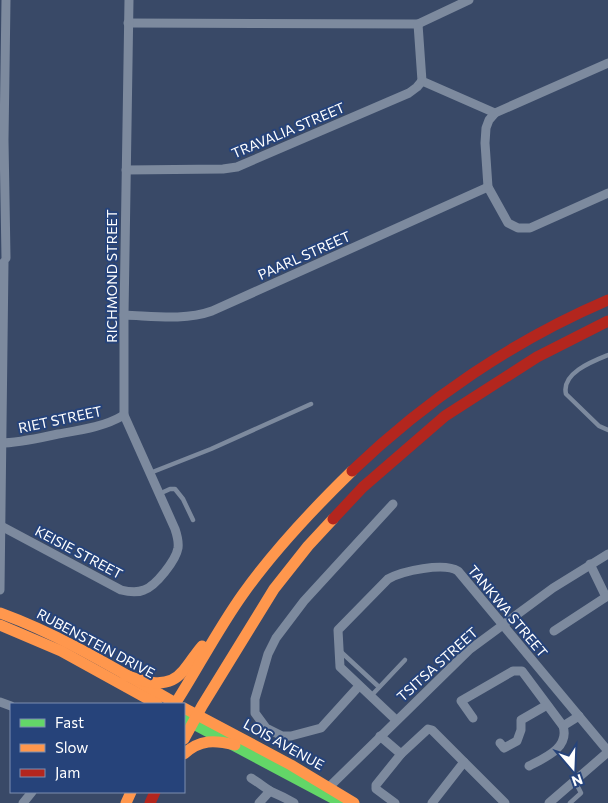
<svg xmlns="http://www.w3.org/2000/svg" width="608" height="803" font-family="Commissioner,sans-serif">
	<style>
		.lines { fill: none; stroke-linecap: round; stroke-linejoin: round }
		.lane { stroke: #7d8a9e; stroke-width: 4.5 }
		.street { stroke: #7d8a9e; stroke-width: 9 }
		.fast { stroke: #63d668; stroke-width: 11 }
		.slow { stroke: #ff974d; stroke-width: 11 }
		.jam { stroke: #b3261e; stroke-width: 11 }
		.labels { text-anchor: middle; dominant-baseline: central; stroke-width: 4; stroke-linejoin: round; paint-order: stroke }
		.street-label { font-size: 14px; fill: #fff; stroke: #26437a }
	</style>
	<rect width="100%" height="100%" fill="#394967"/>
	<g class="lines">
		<g class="lane">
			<path d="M608,355C593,361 561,373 566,394L599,426L608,430"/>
			<path d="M150,473L211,449L311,404"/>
			<path d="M159,494L170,489H175L183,499L193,520"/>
			<path d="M340,651L379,687"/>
			<path d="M371,696L405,660"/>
			<path d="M570,803L581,793L575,781"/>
		</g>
		<g class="street">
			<path d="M128,23L418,24L469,0"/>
			<path d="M418,24L422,81L495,113"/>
			<path d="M608,63L495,113L489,120L486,128L485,143L488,187L508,223L518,228H530L608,193"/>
			<path d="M126,170L223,169L237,167L409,93L417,87L422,81"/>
			<path d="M6,258L4,140L6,0"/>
			<path d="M124,315C153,316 184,321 212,311L488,187"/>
			<path d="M0,443C19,443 39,438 58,434C81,430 104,427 124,415"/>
			<path d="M1,526L121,590C129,592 137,593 144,590C156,586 176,560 178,548C179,541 177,535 175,529L124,415V315L129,0"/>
			<path d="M590,564L606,597L608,596"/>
			<path d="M0,590L4,262"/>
			<path d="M554,631L606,597"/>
			<path d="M359,686L321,728L291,736H282L266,728L255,713V699L268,654L276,638L304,601L393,504"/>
			<path d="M0,702L11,706"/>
			<path d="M473,718L461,701L513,671H522L563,726C570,748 544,758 529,766"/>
			<path d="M396,720L340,667L338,630L388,579C402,571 444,562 458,571L608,751"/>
			<path d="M563,726L579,716"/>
			<path d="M380,736L401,754L428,729L432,730L505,803"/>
			<path d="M500,743L504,748L517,741L521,730V720L547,705"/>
			<path d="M251,778C258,782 266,789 272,792C279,795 287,799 294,803"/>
			<path d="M325,791L469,650L553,588L608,554"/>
			<path d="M23,803L32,792"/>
			<path d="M259,803L270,791"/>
			<path d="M395,803L376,789V785L401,754"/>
			<path d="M432,803L464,762"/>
			<path d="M549,803L608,752"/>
		</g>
		<path class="fast" d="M184,719L340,802"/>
		<g class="slow">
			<path d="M0,613C63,636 119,671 177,704"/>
			<path d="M0,625L61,651L157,704"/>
			<path d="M125,675C144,682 168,690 183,671C190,663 195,654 202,646"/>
			<path d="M175,704C198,668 218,629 243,594C275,549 313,509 352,471"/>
			<path d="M184,708L291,765L354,803"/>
			<path d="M184,739L202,706L274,589L308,546L333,519"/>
			<path d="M184,754C200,739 215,740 235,745"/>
			<path d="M126,803L131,792"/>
		</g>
		<g class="jam">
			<path d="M352,471C426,400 514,340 608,300"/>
			<path d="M333,519L363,487L445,416L537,357L608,321"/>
			<path d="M150,803L155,792"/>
		</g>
	</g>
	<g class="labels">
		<g class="street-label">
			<text transform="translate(288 130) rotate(-23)">TRAVALIA STREET</text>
			<text transform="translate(304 255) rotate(-24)">PAARL STREET</text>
			<text transform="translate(111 276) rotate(-90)">RICHMOND STREET</text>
			<text transform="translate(60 419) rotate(-12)">RIET STREET</text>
			<text transform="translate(79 552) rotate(28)">KEISIE STREET</text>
			<text transform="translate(508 611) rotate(50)">TANKWA STREET</text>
			<text transform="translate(96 643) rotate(28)">RUBENSTEIN DRIVE</text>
			<text transform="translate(437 664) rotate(-42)">TSITSA STREET</text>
			<text transform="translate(284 744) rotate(29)">LOIS AVENUE</text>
		</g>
	</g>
	<rect x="10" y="703" width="175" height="90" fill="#26437a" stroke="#7d8eaf"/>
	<rect x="20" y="719" width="25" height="8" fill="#63d668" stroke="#7d8eaf"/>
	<text x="55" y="728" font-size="15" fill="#ffffff">Fast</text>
	<rect x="20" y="744" width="25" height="8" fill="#ff974d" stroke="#7d8eaf"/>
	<text x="55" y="753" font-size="15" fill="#ffffff">Slow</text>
	<rect x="20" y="769" width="25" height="8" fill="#b3261e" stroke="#7d8eaf"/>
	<text x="55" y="778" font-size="15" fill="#ffffff">Jam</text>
	<g transform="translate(573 768) rotate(161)" stroke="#26437a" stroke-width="4" paint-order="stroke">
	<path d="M0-4L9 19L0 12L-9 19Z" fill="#ffffff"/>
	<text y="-8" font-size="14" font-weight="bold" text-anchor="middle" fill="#ffffff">N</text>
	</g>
</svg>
